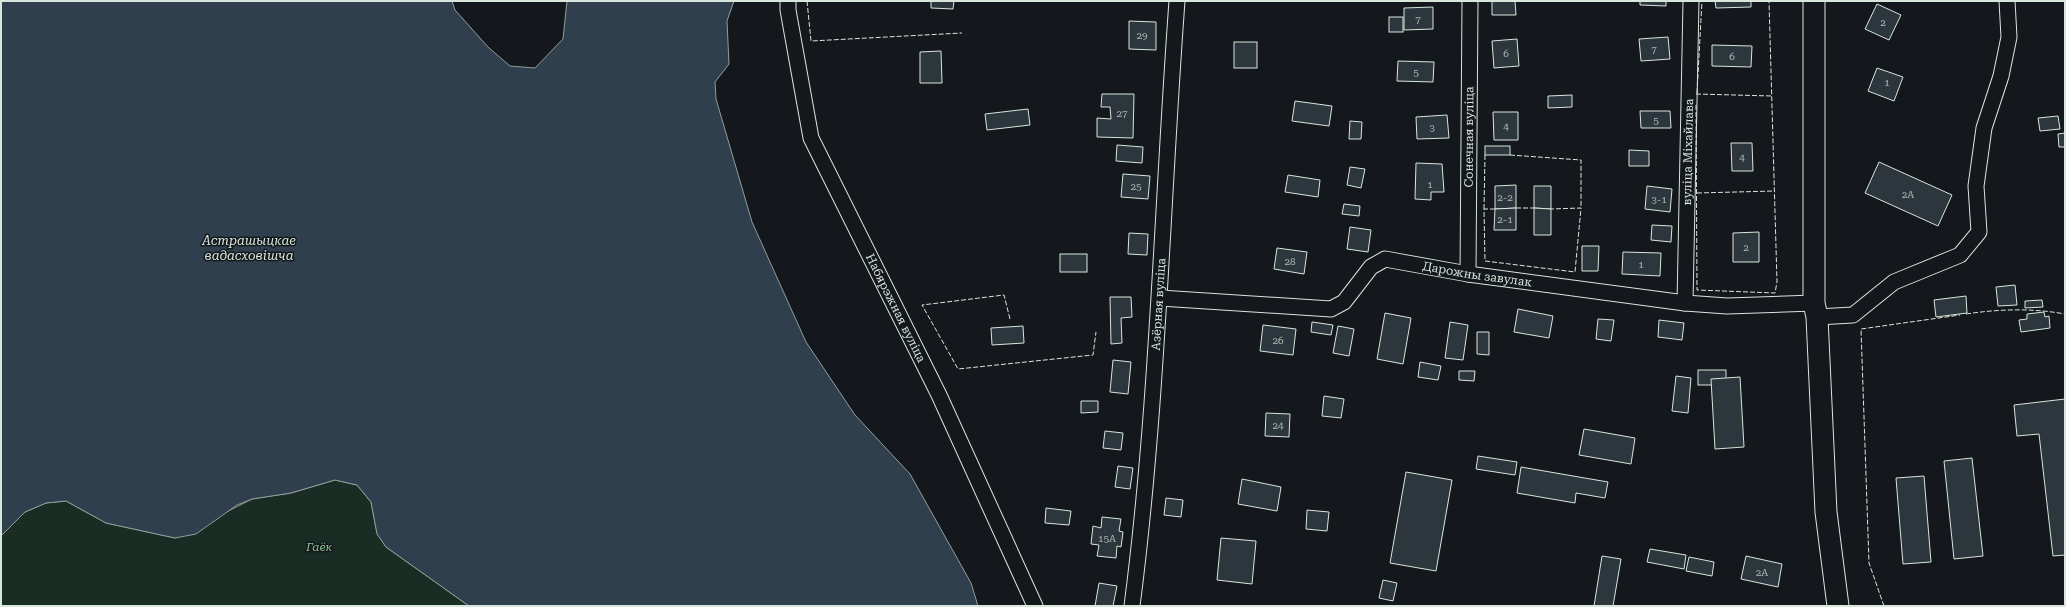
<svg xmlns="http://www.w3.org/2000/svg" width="2066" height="607" font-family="'Roboto Serif',serif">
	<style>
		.green { fill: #1a2d24; stroke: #939e99 }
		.water { fill: #2f3f4d; stroke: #939e99 }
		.building { fill: #2c363c; stroke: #d8e6dc }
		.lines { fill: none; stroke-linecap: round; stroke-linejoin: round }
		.street-casing { stroke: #d8e6dc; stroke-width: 17 }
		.secondary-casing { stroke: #d8e6dc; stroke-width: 23 }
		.street { stroke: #14181c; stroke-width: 15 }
		.secondary { stroke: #14181c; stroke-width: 21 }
		.fence { stroke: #d8e6dc; stroke-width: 1; stroke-dasharray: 5 2; stroke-linecap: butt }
		.labels { text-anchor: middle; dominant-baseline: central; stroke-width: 3; stroke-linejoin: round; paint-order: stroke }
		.number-label { font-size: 10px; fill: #adbab4 }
		.street-label { font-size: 12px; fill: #d8e6dc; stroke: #14181c }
		.park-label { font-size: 12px; font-style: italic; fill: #8ac095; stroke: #14181c }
		.water-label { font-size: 13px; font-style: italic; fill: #d8e6dc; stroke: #14181c }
	</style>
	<rect width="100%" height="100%" fill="#14181c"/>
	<path class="green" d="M335,480L357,485L371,502L377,533L386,547L469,606H1V536L25,512L46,503L66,501L106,523L175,538L252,499L291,493Z"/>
	<path class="water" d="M1,1H452L455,10L488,47L510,66L535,68L563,39L567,1H734L727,21L729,64L715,82L716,99L752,222L806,342L855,415L910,474L971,583L978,606H469L386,547L377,534L371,502L357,485L335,480L291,493L252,499L237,505L196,534L175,538L106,523L66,501L46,503L25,512L1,536Z"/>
	<g class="building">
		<path d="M931,1H954L953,9L931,8Z"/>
		<path d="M1492,1H1515L1516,15H1492Z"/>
		<path d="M1640,1H1666V6L1640,5Z"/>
		<path d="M1715,1H1751V7L1716,8Z"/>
		<path d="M1877,4L1901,15L1889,40L1865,29Z"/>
		<path d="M1433,7V29L1404,30V8Z"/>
		<rect x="1389" y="17" width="14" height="15"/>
		<path d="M1129,21L1156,22V50L1129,49Z"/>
		<path d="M1668,37L1670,59L1641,61L1639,39Z"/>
		<path d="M1517,39L1519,66L1494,68L1492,41Z"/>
		<rect x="1234" y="42" width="23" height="26"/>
		<path d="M1712,45L1752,46L1751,67L1712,66Z"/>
		<path d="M941,51L942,83H920V52Z"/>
		<path d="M1398,61L1434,62L1433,82L1397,81Z"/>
		<path d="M1877,68L1903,77L1894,101L1868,91Z"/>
		<path d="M1102,94H1134L1133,138L1097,137V118L1111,119L1110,107H1101Z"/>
		<path d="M1572,95V107L1548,108V96Z"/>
		<path d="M1295,101L1332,106L1329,126L1292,121Z"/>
		<path d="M1028,109L1030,125L987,130L985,114Z"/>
		<path d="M1640,111H1670L1671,128H1641Z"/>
		<path d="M1493,112H1518V140H1494Z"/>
		<path d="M1447,115L1449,138L1417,139L1416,117Z"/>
		<path d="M2058,116L2060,129L2040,131L2038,118Z"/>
		<path d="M1350,121L1362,122L1361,139H1349Z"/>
		<path d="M2065,133V147H2059L2058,134Z"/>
		<path d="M1731,143H1752L1753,171H1732Z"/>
		<path d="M1117,145L1143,147L1142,163L1116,161Z"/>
		<rect x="1485" y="146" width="25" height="9"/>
		<path d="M1629,150L1649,151V166H1629Z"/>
		<path d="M1879,162L1952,195L1938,226L1865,193Z"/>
		<path d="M1416,163L1442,164L1444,192H1431V200L1415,199Z"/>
		<path d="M1350,167L1365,169L1361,188L1347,185Z"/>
		<path d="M1123,174L1150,176L1148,199L1121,197Z"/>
		<path d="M1288,175L1320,180L1318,197L1285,192Z"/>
		<path d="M1516,185V208L1495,209V186Z"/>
		<path d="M1534,186H1551V209L1534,208Z"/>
		<path d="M1647,186L1672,189L1670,212L1645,209Z"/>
		<path d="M1344,204L1360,206L1359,216L1342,214Z"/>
		<path d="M1516,208V230H1494L1495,209Z"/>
		<path d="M1534,208L1551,209V235H1534Z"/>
		<path d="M1652,225L1672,226L1671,242L1651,240Z"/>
		<path d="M1350,227L1371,230L1368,252L1347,249Z"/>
		<path d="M1759,232V262H1733V233Z"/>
		<path d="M1129,233L1148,234L1147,255L1128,254Z"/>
		<path d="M1582,246H1599L1598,271H1582Z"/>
		<path d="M1277,248L1307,252L1304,274L1274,269Z"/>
		<path d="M1623,252L1661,253L1660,276L1622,274Z"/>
		<rect x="1060" y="254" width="27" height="18"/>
		<path d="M2015,285L2017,305L1998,306L1996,287Z"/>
		<path d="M1966,296L1967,313L1936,317L1934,300Z"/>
		<path d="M1110,297H1131L1132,317L1121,318L1122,343L1111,344Z"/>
		<path d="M2042,300L2043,307L2025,308V301Z"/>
		<path d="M1518,309L1553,316L1549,338L1514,332Z"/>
		<path d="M2044,312L2045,317L2049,316L2050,328L2021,332L2019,320L2027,319V314Z"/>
		<path d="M1385,313L1411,318L1403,364L1377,359Z"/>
		<path d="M1598,319L1614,320L1611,341L1596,339Z"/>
		<path d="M1659,320L1684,323L1682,340L1658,337Z"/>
		<path d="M1312,322L1333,325L1331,335L1311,332Z"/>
		<path d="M1450,322L1468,325L1463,360L1445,358Z"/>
		<path d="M1263,325L1296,329L1293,355L1260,351Z"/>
		<path d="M1023,326L1024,343L992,345L991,328Z"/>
		<path d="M1338,326L1354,329L1349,356L1333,353Z"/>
		<path d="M1477,332H1489V355L1477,354Z"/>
		<path d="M1113,360L1131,362L1128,394L1110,392Z"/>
		<path d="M1420,362L1441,366L1438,380L1418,377Z"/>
		<rect x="1698" y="370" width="28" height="15"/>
		<path d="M1459,371H1475L1474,381L1459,380Z"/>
		<path d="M1676,376L1691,378L1688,413L1672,411Z"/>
		<path d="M1740,377L1744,447L1715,449L1711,379Z"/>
		<path d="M1324,396L1344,399L1341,418L1322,416Z"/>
		<path d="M2065,399V555L2053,556L2039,434L2017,436L2014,405Z"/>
		<path d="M1081,401H1098V412L1081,413Z"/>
		<path d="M1266,413L1290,414L1289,437L1265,436Z"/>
		<path d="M1584,429L1635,438L1631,464L1579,455Z"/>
		<path d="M1105,431L1123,433L1121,450L1103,448Z"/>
		<path d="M1478,456L1517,462L1515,475L1476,469Z"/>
		<path d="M1972,458L1983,556L1954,559L1944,461Z"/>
		<path d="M1118,466L1133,468L1130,489L1115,487Z"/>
		<path d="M1521,467L1608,482L1605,498L1576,493L1575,503L1517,493Z"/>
		<path d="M1406,472L1452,480L1436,571L1390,563Z"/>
		<path d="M1924,476L1931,562L1903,564L1896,478Z"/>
		<path d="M1242,479L1281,487L1277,511L1238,504Z"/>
		<path d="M1166,498L1183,500L1181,517L1164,515Z"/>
		<path d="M1046,508L1071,511L1069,525L1045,523Z"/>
		<path d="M1307,510L1329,512L1327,531L1306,529Z"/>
		<path d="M1102,517L1121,519L1119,531L1123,532L1121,547L1117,546L1116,558L1097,556L1099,545L1091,544L1093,526L1101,528Z"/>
		<path d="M1221,538L1256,541L1252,584L1217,580Z"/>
		<path d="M1650,549L1686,555L1684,569L1647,562Z"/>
		<path d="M1602,556L1621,559L1613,606H1594Z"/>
		<path d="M1746,556L1782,564L1778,587L1741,579Z"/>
		<path d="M1689,557L1714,562L1712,576L1686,571Z"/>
		<path d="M1383,580L1397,583L1393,601L1379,598Z"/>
		<path d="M1099,583L1117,586L1113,606H1095Z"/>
	</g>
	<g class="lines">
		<defs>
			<g id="street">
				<path id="s1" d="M788,1V10L811,138L939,395L1035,606"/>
				<path id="s2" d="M1468,274L1470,1"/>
				<path id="s3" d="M1160,298L1331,309L1344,302L1371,267L1385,259L1468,274L1685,303L1727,306L1814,303"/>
				<path id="s4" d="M1685,303L1691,1"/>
				<path d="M1817,317L1853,315L1894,282L1960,255L1979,232L1976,186L1984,128L2001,76L2009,37L2007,1"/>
				<path id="s5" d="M1132,606C1158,405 1162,203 1177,1"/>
			</g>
			<path id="secondary" d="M1814,1V303L1817,317L1826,512L1838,606"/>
		</defs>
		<use href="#street" class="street-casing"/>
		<use href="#secondary" class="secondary-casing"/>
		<use href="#street" class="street"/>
		<use href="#secondary" class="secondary"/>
		<g class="fence">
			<path d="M807,1L811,41L962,33"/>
			<path d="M1697,93L1702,1"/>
			<path d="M1696,94L1772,96"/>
			<path d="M1696,105L1697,290L1775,293L1777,282L1769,1"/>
			<path d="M1510,155L1581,160V208"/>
			<path d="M1697,193L1775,191"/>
			<path d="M1516,208H1534"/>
			<path d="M1484,209L1485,155"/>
			<path d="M1495,209H1484L1485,261L1575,272L1581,208L1551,209"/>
			<path d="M1966,314C1999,309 2032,308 2065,314"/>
			<path d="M1010,319L1004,295L922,305L958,369L1093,355L1096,332"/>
			<path d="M1884,606L1869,563L1861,329L1960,315"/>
		</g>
	</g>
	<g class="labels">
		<g class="number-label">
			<text x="1418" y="19">7</text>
			<text x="1883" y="22">2</text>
			<text x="1142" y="35">29</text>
			<text x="1654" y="49">7</text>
			<text x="1506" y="53">6</text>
			<text x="1732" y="56">6</text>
			<text x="1416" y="72">5</text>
			<text x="1887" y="82">1</text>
			<text x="1122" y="113">27</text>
			<text x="1656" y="120">5</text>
			<text x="1506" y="126">4</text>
			<text x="1432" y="127">3</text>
			<text x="1742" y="157">4</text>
			<text x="1430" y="184">1</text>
			<text x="1136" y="186">25</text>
			<text x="1908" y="194">2А</text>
			<text x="1505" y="197">2-2</text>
			<text x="1659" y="199">3-1</text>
			<text x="1505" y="219">2-1</text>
			<text x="1746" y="247">2</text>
			<text x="1290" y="261">28</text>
			<text x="1641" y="264">1</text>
			<text x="1278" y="340">26</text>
			<text x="1278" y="425">24</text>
			<text x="1107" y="538">15А</text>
			<text x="1762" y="572">2А</text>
		</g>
		<g class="street-label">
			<text stroke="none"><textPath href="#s2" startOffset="137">Сонечная вуліца</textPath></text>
			<text stroke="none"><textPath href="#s4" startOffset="151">вуліца Міхайлава</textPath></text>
			<text stroke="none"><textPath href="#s3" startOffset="340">Дарожны завулак</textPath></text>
			<text stroke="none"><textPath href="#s5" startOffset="303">Азёрная вуліца</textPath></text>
			<text stroke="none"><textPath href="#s1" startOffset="329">Набярэжная вуліца</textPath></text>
		</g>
		<g class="park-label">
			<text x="319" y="547">Гаёк</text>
		</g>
		<g class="water-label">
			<text x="249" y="240">Астрашыцкае<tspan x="249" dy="15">вадасховішча</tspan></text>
		</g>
	</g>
	<rect width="2066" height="607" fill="none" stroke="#d8e6dc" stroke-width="4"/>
</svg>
